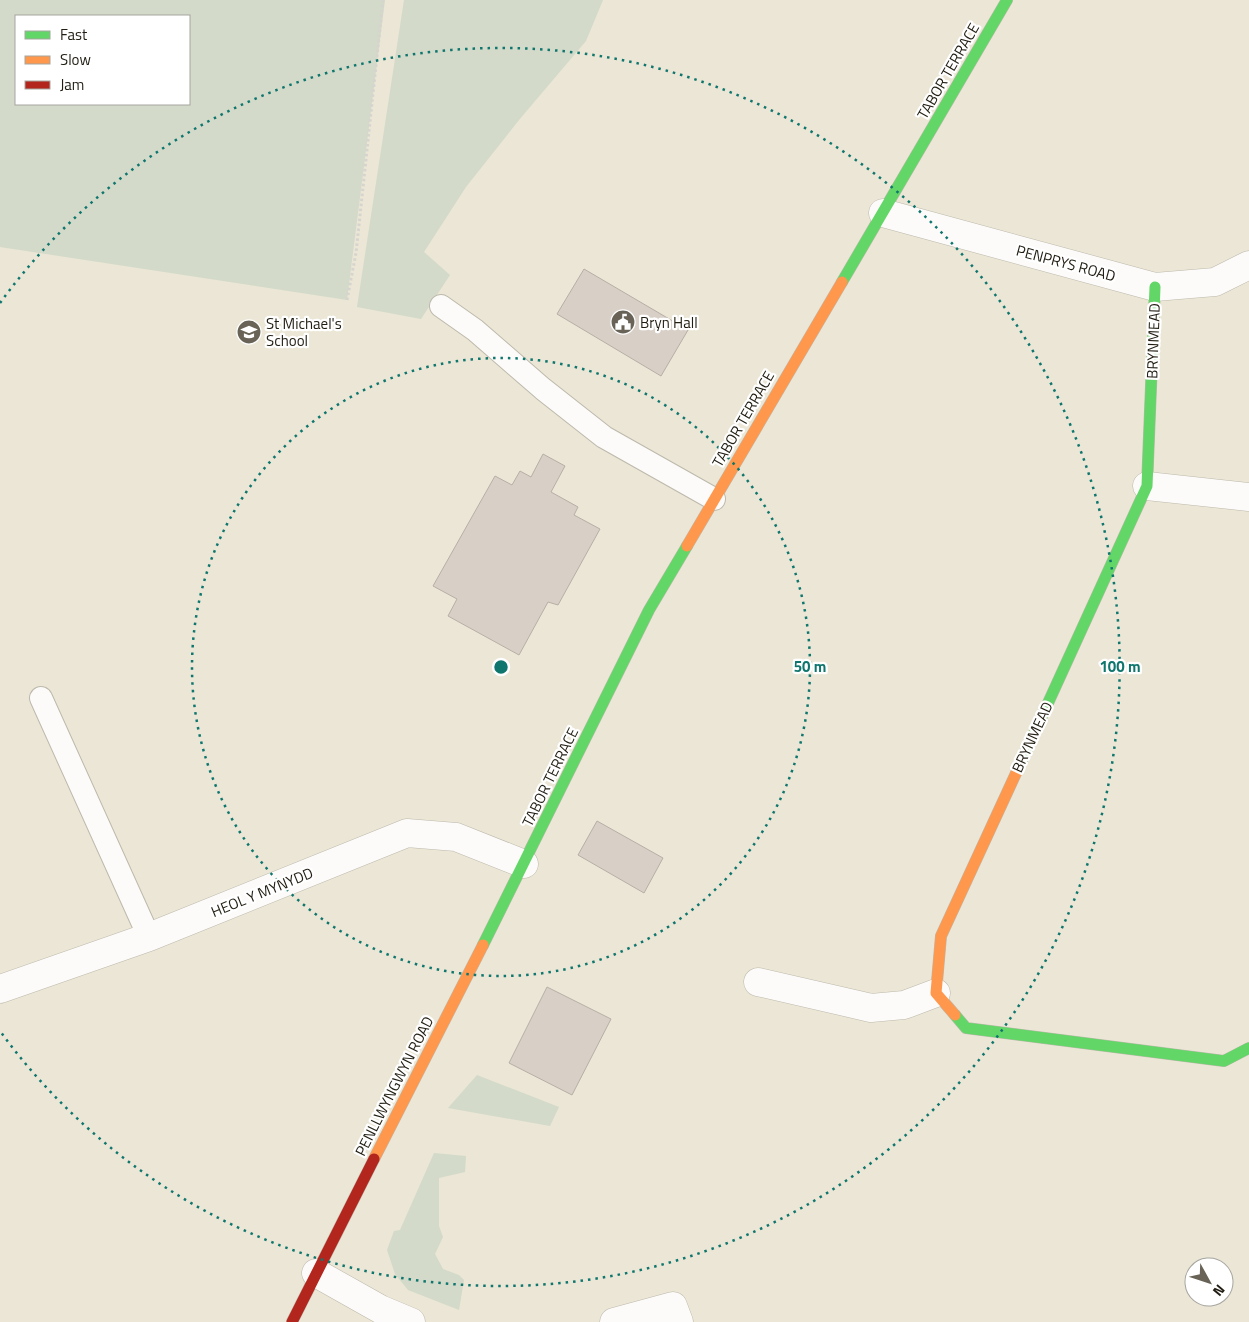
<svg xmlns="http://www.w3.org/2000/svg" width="1249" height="1322" font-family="'Titillium Web',sans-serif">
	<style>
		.green { fill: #d3dac9; fill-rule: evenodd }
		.building { fill: #d8cfc7; stroke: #b7aea6 }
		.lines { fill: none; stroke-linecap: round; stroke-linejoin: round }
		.lane-casing { stroke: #bdb9ac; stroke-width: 24 }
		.street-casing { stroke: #bdb9ac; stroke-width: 29 }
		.fast-casing { stroke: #bdb9ac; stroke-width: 12 }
		.slow-casing { stroke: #bdb9ac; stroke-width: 12 }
		.jam-casing { stroke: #bdb9ac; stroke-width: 12 }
		.path { stroke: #d6d4cf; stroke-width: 3; stroke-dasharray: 2.5 2.5; stroke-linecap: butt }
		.lane { stroke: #fcfbf9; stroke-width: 22 }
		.street { stroke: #fcfbf9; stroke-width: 28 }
		.fast { stroke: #63d668; stroke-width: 11 }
		.slow { stroke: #ff974d; stroke-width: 11 }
		.jam { stroke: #b3261e; stroke-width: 11 }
		.ring { fill: none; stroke: #0f766e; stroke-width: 2.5; stroke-dasharray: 2.5 5 }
		.labels { text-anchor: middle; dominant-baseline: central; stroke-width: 4.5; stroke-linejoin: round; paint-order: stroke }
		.street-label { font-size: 15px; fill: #211d12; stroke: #fff }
		.poi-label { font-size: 15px; fill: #211d12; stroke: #fff; text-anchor: start }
		.centre { fill: #0f766e; stroke: #fff; stroke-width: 2.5 }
		.ring-label { font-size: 15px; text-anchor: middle; font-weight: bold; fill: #0f766e; stroke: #fff; stroke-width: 4.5; stroke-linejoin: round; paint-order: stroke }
	</style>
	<rect width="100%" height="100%" fill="#ebe6d5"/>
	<g class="green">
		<path d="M0,0H385L347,300L0,247ZM16,16H189V104H16Z"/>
		<path d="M404,0H603L586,41L519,120L466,187L424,252L450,275L421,319L357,307Z"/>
		<path d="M477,1075L559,1107L550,1126L448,1108Z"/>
		<path d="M434,1153L466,1156L465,1172L439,1178V1226L443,1237L435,1254L443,1269L459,1275L464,1280L459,1310L408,1290L395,1274L387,1250L394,1231L400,1230Z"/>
	</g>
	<g class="building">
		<path d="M584,269L688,330L661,376L557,314Z"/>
		<path d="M543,454L565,466L551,492L578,507L574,515L600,529L558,605L548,602L519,655L448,616L457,599L433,586L495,476L512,485L520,471L531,477Z"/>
		<path d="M597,821L663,858L644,893L578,855Z"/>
		<path d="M547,987L611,1019L572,1095L509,1063Z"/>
	</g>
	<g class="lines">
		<defs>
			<g id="lane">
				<path d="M441,306L475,330L543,389L604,437L714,499"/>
				<path d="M41,698L149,937"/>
			</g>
			<g id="street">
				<path d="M883,213L1155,287L1215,282L1249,265"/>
				<path d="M1147,486L1249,497"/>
				<path d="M758,982L871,1008L904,1005L936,993"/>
				<path d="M0,989L149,937L407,833L456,837L524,864"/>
				<path d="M316,1273L380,1309L411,1322"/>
				<path d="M614,1322L673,1306L679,1322"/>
			</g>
			<g id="fast">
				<path d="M842,282L1007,0"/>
				<path d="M1017,771L1147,486L1155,287"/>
				<path d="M483,945L649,610L687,546"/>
				<path d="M955,1015L966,1028L1224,1061L1249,1048"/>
			</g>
			<g id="slow">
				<path d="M687,546L842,282"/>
				<path d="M955,1015L936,993L941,936L1017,771"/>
				<path d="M374,1159L483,945"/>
			</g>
			<path id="jam" d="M292,1322L374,1159"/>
		</defs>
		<use href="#lane" class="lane-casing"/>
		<use href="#street" class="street-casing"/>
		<use href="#fast" class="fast-casing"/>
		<use href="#slow" class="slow-casing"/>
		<use href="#jam" class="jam-casing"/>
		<path class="path" d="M347,300L356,253L383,0"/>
		<use href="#lane" class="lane"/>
		<use href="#street" class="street"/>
		<use href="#fast" class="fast"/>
		<use href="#slow" class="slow"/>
		<use href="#jam" class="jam"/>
	</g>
	<g class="ring">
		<circle cx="501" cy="667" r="309"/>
		<path d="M0 303A619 619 0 1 1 0 1031"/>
	</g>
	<defs>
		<symbol id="civic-disc" viewBox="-11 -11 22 22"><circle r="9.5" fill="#686356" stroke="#fff"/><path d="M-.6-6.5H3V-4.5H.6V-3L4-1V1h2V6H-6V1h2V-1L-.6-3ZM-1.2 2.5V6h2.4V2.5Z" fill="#fff"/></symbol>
		<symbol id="school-disc" viewBox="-11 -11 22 22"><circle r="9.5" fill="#686356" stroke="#fff"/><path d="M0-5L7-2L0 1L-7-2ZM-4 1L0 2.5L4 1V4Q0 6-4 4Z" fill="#fff"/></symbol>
	</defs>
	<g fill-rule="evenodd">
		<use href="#civic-disc" x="609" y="308" width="28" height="28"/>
		<use href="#school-disc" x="235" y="318" width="28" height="28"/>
	</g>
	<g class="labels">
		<g class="street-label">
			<text transform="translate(948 71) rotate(-60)">TABOR TERRACE</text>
			<text transform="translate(1066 263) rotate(15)">PENPRYS ROAD</text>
			<text transform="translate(1153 341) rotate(-88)">BRYNMEAD</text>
			<text transform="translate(743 419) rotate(-60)">TABOR TERRACE</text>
			<text transform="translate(1032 737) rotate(-65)">BRYNMEAD</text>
			<text transform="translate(550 777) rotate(-64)">TABOR TERRACE</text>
			<text transform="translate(262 892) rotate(-22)">HEOL Y MYNYDD</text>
			<text transform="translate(394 1086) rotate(-63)">PENLLWYNGWYN ROAD</text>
		</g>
		<g class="poi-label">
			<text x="640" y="322">Bryn Hall</text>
			<text x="266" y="323">St Michael's<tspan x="266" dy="17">School</tspan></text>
		</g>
	</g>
	<circle cx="501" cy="667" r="8" class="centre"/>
	<g class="ring-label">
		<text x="810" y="672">50 m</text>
		<text x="1120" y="672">100 m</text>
	</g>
	<rect x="15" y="15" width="175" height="90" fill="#ffffff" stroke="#a6a5a0"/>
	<rect x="25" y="31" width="25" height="8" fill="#63d668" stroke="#a6a5a0"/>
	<text x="60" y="40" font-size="15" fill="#211d12">Fast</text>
	<rect x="25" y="56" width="25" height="8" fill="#ff974d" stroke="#a6a5a0"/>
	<text x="60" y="65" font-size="15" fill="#211d12">Slow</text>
	<rect x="25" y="81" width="25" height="8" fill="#b3261e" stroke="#a6a5a0"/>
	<text x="60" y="90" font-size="15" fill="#211d12">Jam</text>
	<g transform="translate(1209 1282) rotate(130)"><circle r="24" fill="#ffffff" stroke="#a6a5a0"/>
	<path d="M0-4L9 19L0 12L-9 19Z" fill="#686356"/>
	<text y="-8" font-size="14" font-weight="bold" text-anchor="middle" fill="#211d12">N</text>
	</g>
</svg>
